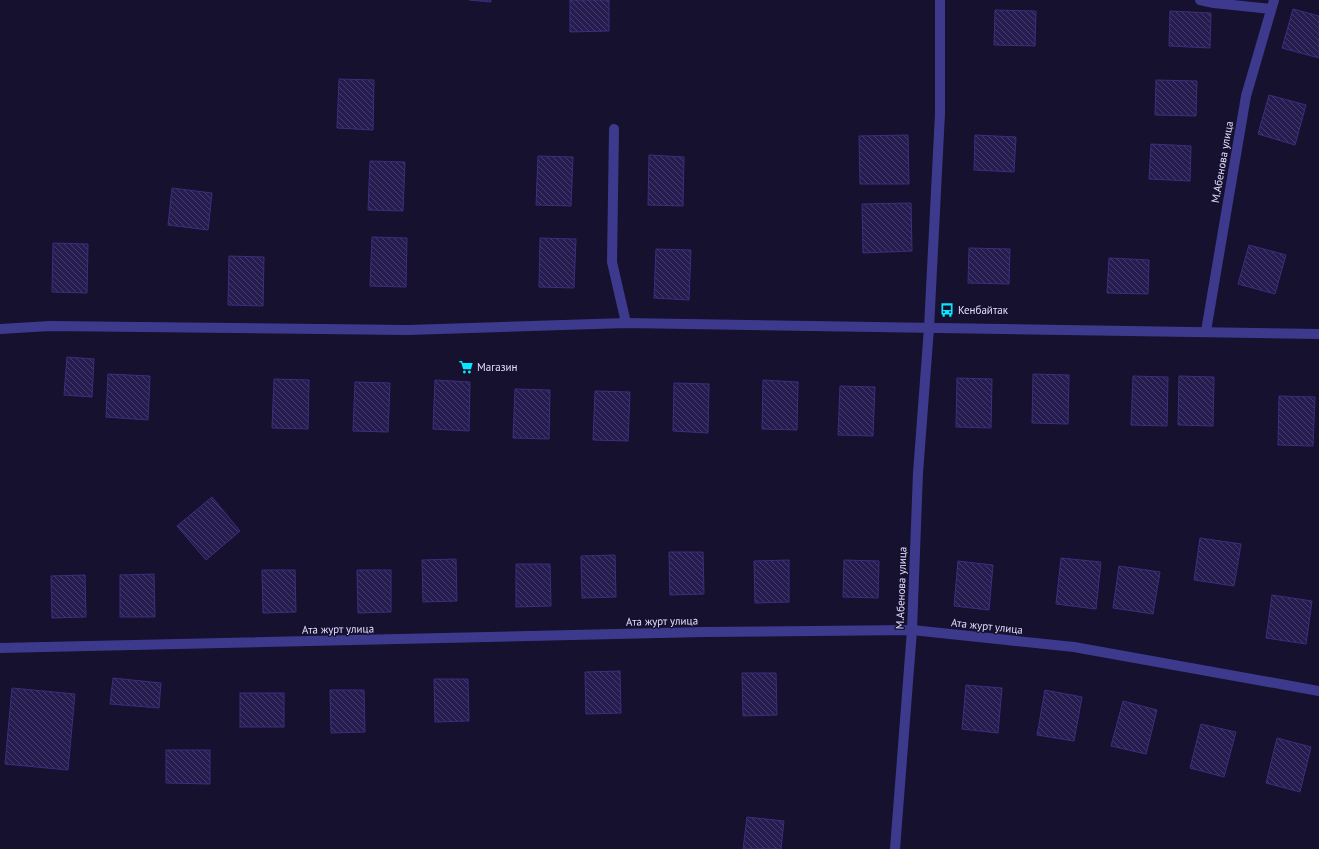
<svg xmlns="http://www.w3.org/2000/svg" width="1319" height="849" font-family="'PT Sans',sans-serif">
	<style>
		.building { fill: url(#building-back-hatch); stroke: #3d2d7c }
		.lines { fill: none; stroke-linecap: round; stroke-linejoin: round }
		.minor { stroke: #3d3a8e; stroke-width: 10 }
		.labels { text-anchor: middle; dominant-baseline: central; stroke-width: 3; stroke-linejoin: round; paint-order: stroke }
		.street-label { font-size: 11px; fill: #e1ddff; stroke: #16112e }
		.poi-label { font-size: 11px; fill: #e1ddff; stroke: #16112e; text-anchor: start }
	</style>
	<defs>
		<pattern id="building-back-hatch" width="6" height="6" patternUnits="userSpaceOnUse"><rect width="6" height="6" fill="#261c50"/><path d="M-1 5l2 2M0 0l6 6M5-1l2 2" fill="none" stroke="#453d6a"/></pattern>
	</defs>
	<rect width="100%" height="100%" fill="#16112e"/>
	<g class="building">
		<path d="M469,0H491V2Z"/>
		<path d="M570,0H609V31L570,32Z"/>
		<path d="M1293,9L1319,16V58L1282,48Z"/>
		<path d="M995,10L1036,11L1035,46L994,45Z"/>
		<path d="M1170,11L1211,13L1210,48L1169,46Z"/>
		<path d="M339,79L374,80L373,130L337,128Z"/>
		<path d="M1156,80L1197,81L1196,116L1155,115Z"/>
		<path d="M1269,95L1306,105L1295,145L1258,134Z"/>
		<path d="M908,135L909,184H860L859,136Z"/>
		<path d="M975,135L1016,137L1014,172L974,170Z"/>
		<path d="M1151,144L1191,146L1190,181L1149,179Z"/>
		<path d="M649,155L684,157L683,206L648,205Z"/>
		<path d="M538,156L573,157L571,206L536,205Z"/>
		<path d="M370,161L405,162L403,211L368,210Z"/>
		<path d="M172,188L212,193L208,230L168,225Z"/>
		<path d="M911,203L912,251L863,253L862,204Z"/>
		<path d="M372,237L407,238L406,287L370,286Z"/>
		<path d="M540,238L576,239L574,288L539,287Z"/>
		<path d="M53,243L88,244L87,293L52,292Z"/>
		<path d="M1249,245L1286,255L1275,294L1238,284Z"/>
		<path d="M969,248L1010,249L1009,284L968,283Z"/>
		<path d="M656,249L691,250L689,300L654,298Z"/>
		<path d="M229,256L264,257L263,306L228,305Z"/>
		<path d="M1109,258L1149,260L1148,294L1107,293Z"/>
		<path d="M67,357L94,359L92,397L64,395Z"/>
		<path d="M108,374L150,376L148,420L106,417Z"/>
		<path d="M1033,374L1069,375L1068,424L1032,423Z"/>
		<path d="M1133,376L1168,377L1167,426L1131,425Z"/>
		<path d="M1179,376L1214,377L1213,426L1178,425Z"/>
		<path d="M957,378L992,379L991,428L956,427Z"/>
		<path d="M274,379L309,380L308,429L272,428Z"/>
		<path d="M435,380L470,382L469,431L433,429Z"/>
		<path d="M763,380L798,382L797,430L762,429Z"/>
		<path d="M355,382L390,383L388,432L353,431Z"/>
		<path d="M674,383L709,384L708,433L673,431Z"/>
		<path d="M840,386L875,387L873,436L838,435Z"/>
		<path d="M515,389L550,390L549,439L513,438Z"/>
		<path d="M595,391L630,392L628,441L593,440Z"/>
		<path d="M1279,396L1315,397L1313,446L1278,445Z"/>
		<path d="M212,497L240,531L206,560L177,526Z"/>
		<path d="M1200,538L1241,544L1234,586L1194,580Z"/>
		<path d="M669,552H703L704,594L670,595Z"/>
		<path d="M615,555L616,597L582,598L581,556Z"/>
		<path d="M1061,558L1101,562L1096,609L1056,604Z"/>
		<path d="M456,559L457,601L423,602L422,560Z"/>
		<path d="M789,560V602L755,603L754,561Z"/>
		<path d="M844,560L879,561L878,598L843,597Z"/>
		<path d="M958,561L993,565L989,610L954,606Z"/>
		<path d="M516,564H550L551,606L516,607Z"/>
		<path d="M1119,566L1160,572L1153,614L1113,608Z"/>
		<path d="M262,570H295L296,612L263,613Z"/>
		<path d="M357,570H391V612L358,613Z"/>
		<path d="M154,574L155,617H120V575Z"/>
		<path d="M85,575L86,617L52,618L51,576Z"/>
		<path d="M1272,595L1312,601L1306,644L1266,638Z"/>
		<path d="M620,671L621,713L586,714L585,672Z"/>
		<path d="M742,673H776L777,715L743,716Z"/>
		<path d="M113,678L161,683L159,708L110,704Z"/>
		<path d="M434,679H468L469,721L435,722Z"/>
		<path d="M966,685L1002,688L998,733L962,729Z"/>
		<path d="M12,688L75,694L68,770L5,764Z"/>
		<path d="M330,690H364L365,732L331,733Z"/>
		<path d="M1045,690L1082,697L1074,741L1037,735Z"/>
		<rect x="240" y="693" width="44" height="34"/>
		<path d="M1123,701L1157,710L1146,754L1111,746Z"/>
		<path d="M1201,724L1236,732L1224,777L1190,768Z"/>
		<path d="M1277,738L1311,747L1300,792L1266,783Z"/>
		<path d="M166,750H210V784L166,783Z"/>
		<path d="M747,817L784,821L781,849H743Z"/>
	</g>
	<g class="lines">
		<g class="minor">
			<path d="M1200,0L1214,3L1271,9"/>
			<path d="M614,129L612,262L626,323"/>
			<path d="M0,329L50,326L408,330L626,323L1319,334"/>
			<path d="M1206,331L1246,96L1274,0"/>
			<path d="M0,648L703,632L912,630L1074,647L1319,691"/>
			<path d="M895,849L912,630L918,473L929,328L940,113V0"/>
		</g>
	</g>
	<defs>
		<symbol id="bus-bare" viewBox="-9 -9 18 18"><path d="M-5-6H5V4H4V6H2V4H-2V6H-4V4H-5ZM-3.5-4V0h7V-4ZM-3.5 1.2v1.5H-2V1.2ZM2 1.2v1.5H3.5V1.2Z" fill="#09e6ff" stroke="#16112e" stroke-width="2.5" paint-order="stroke"/></symbol>
		<symbol id="supermarket-bare" viewBox="-9 -9 18 18"><path d="M-6-5.5h2.5l.6 2H6L4.5 2H-2.5L-4.4-4H-6ZM-1.5 3.2a1.3 1.3 0 1 0 .1 0ZM3 3.2a1.3 1.3 0 1 0 .1 0Z" fill="#09e6ff" stroke="#16112e" stroke-width="2.5" paint-order="stroke"/></symbol>
	</defs>
	<g fill-rule="evenodd">
		<use href="#bus-bare" x="937" y="300" width="20" height="20"/>
		<use href="#supermarket-bare" x="456" y="357" width="20" height="20"/>
	</g>
	<g class="labels">
		<g class="street-label">
			<text transform="translate(1222 162) rotate(-80)">М.Абенова улица</text>
			<text transform="translate(901 588) rotate(-88)">М.Абенова улица</text>
			<text transform="translate(662 621) rotate(-1)">Ата журт улица</text>
			<text transform="translate(987 626) rotate(6)">Ата журт улица</text>
			<text transform="translate(338 629) rotate(-1)">Ата журт улица</text>
		</g>
		<g class="poi-label">
			<text x="958" y="310">Кенбайтак</text>
			<text x="477" y="367">Магазин</text>
		</g>
	</g>
</svg>
